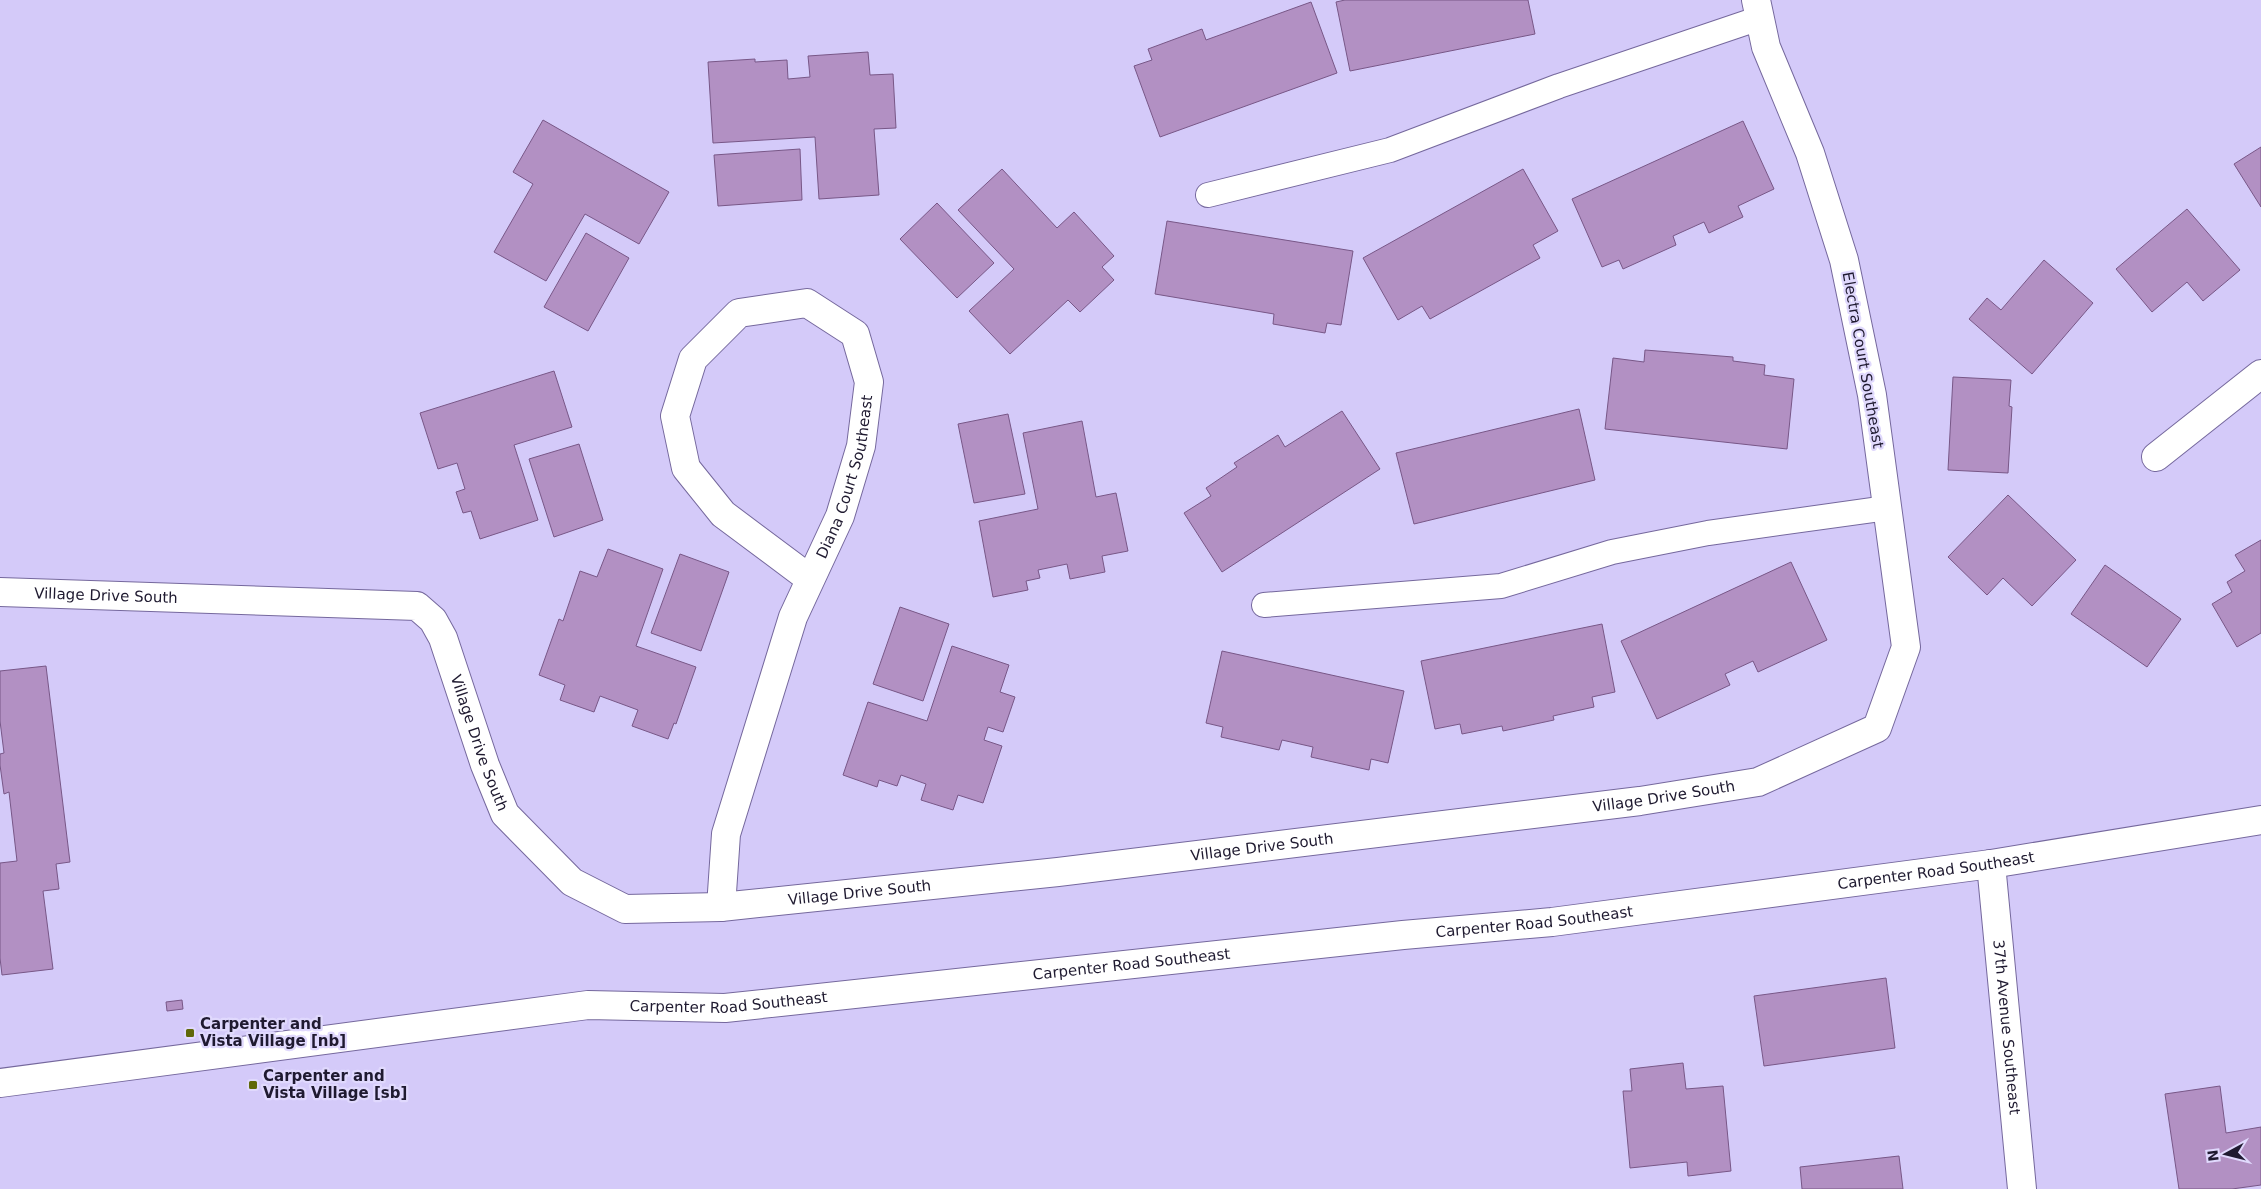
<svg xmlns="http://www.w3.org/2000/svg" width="2261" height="1189" font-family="'DejaVu Sans',sans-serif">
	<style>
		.building { fill: #b290c3; stroke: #785787 }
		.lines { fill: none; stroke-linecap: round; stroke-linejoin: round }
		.lane-casing { stroke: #75689d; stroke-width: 26 }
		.street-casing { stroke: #75689d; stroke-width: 30 }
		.secondary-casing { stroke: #75689d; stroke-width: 30 }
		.lane { stroke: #fff; stroke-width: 24 }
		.street { stroke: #fff; stroke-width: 28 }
		.secondary { stroke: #fff; stroke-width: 28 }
		.poi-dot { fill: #606809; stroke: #e0d9fd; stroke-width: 2 }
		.labels { text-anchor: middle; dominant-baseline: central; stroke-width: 4.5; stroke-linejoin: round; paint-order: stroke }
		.street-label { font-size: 15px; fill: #1f1a30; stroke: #e0d9fd }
		.poi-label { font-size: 15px; font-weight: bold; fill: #1f1a30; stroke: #e0d9fd; text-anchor: start }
	</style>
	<rect width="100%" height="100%" fill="#d4caf9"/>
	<g class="building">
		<path d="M1345,0H1528L1535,34L1350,71L1336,2Z"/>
		<path d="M1311,2L1337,73L1160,137L1134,66L1152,60L1148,49L1202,29L1206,40Z"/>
		<path d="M868,52L870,75L893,74L896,128L874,129L879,195L819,199L815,137L713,143L708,62L755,59V62L787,60L788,79L810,77L808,56Z"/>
		<path d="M543,120L669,192L639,244L585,214L546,281L494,252L533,184L513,172Z"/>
		<path d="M1743,121L1774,189L1738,206L1743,217L1709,233L1704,222L1673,236L1676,245L1623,269L1619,260L1602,267L1572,199Z"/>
		<path d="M2261,147V207L2234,164Z"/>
		<path d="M800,149L802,200L718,206L714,155Z"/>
		<path d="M1002,169L1057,228L1074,212L1114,256L1102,267L1114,280L1080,312L1068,300L1010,354L969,311L1014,269L958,210Z"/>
		<path d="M1523,169L1558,231L1533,245L1540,258L1430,319L1422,306L1398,320L1363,258Z"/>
		<path d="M937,203L994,263L957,298L900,239Z"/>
		<path d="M2187,209L2240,270L2203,301L2187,282L2152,312L2116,269Z"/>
		<path d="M1167,221L1353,251L1341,325L1327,323L1325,333L1273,324L1274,314L1155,294Z"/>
		<path d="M586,233L629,258L588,331L544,307Z"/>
		<path d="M2044,260L2093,303L2032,374L1969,319L1987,298L2001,310Z"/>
		<path d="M1645,350L1733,357V361L1765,365L1764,375L1794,379L1787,449L1605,429L1613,358L1644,362Z"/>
		<path d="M554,371L572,427L514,445L538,520L480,539L471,511L463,513L456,492L465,489L457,463L438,469L420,413Z"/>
		<path d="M1953,377L2011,380L2009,406L2012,407L2008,473L1948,470Z"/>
		<path d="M1579,409L1595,480L1414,524L1396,453Z"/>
		<path d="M1342,411L1380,469L1222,572L1184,513L1211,496L1206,488L1237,467L1234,463L1278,435L1285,447Z"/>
		<path d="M1008,414L1025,494L974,503L958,424Z"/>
		<path d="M1082,421L1096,497L1116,493L1128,551L1102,556L1105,572L1070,579L1067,564L1038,570L1040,578L1026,581L1028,590L993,597L979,521L1038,509L1023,433Z"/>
		<path d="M579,444L603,520L554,537L529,459Z"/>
		<path d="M2008,495L2076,560L2032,606L2003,578L1987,595L1948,557Z"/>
		<path d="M2261,540V633L2237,647L2212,604L2232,592L2227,582L2245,571L2235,555Z"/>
		<path d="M608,549L663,569L636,646L696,667L676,724L674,723L668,739L632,726L638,710L600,696L594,712L560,700L565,685L539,675L559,619L563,621L580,571L597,577Z"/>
		<path d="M680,554L729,572L701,651L651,633Z"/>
		<path d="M1791,562L1827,640L1758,672L1753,661L1725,674L1730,685L1657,719L1621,641Z"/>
		<path d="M2105,565L2181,619L2147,667L2071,614Z"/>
		<path d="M900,607L949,624L923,701L873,684Z"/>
		<path d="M1602,624L1615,692L1592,697L1594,707L1553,716L1554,720L1503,731L1502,726L1462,734L1460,724L1435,729L1421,661Z"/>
		<path d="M952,646L1009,665L1000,692L1015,697L1003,732L988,727L984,740L1002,746L983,803L958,795L953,810L921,800L926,784L901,775L897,786L879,780L877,787L843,775L868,702L927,721Z"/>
		<path d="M1222,651L1404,691L1388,763L1371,759L1369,770L1311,757L1313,747L1282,740L1279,750L1221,737L1223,727L1206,723Z"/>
		<path d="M46,666L70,862L56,864L59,889L43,891L53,969L2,975L0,958V863L17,861L9,792L4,794L0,765V754L4,753L0,721V671Z"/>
		<path d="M1886,978L1895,1048L1764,1066L1754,996Z"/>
		<path d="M182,1000L183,1009L167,1011L166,1002Z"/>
		<path d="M1683,1063L1686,1089L1723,1086L1731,1171L1688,1176L1687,1162L1630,1168L1623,1091H1632L1630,1069Z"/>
		<path d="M2220,1086L2226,1133L2261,1127V1185L2232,1189H2179L2165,1094Z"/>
		<path d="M1899,1156L1903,1189H1802L1800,1167Z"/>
	</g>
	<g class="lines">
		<defs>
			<g id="lane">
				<path d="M1208,195L1390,150L1559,86L1760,18"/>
				<path d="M1264,605L1501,586L1612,552L1708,533L1887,508"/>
			</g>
			<g id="street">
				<path d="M2156,457L2261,374"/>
				<path id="s1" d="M0,592L417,606L433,620L443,638L485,765L505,814L572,882L625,909L721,907L1058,872L1640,801L1758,782L1877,728L1906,647L1872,395L1844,260L1810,153L1766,47L1756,0"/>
				<path id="s2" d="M1991,864L2022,1189"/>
				<path id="s3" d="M721,907L726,834L793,617L840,516L861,446L869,382L855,334L807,303L739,313L693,359L675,416L686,468L723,514L810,579"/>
			</g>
			<g id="secondary">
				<path id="s4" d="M0,1083L588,1005L725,1008L1403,935L1552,922L1991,864L2261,820"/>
			</g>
		</defs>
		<use href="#lane" class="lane-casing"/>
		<use href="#street" class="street-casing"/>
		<use href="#secondary" class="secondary-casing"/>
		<use href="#lane" class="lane"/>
		<use href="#street" class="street"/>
		<use href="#secondary" class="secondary"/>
	</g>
	<g class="poi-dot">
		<rect x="185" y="1028" width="10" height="10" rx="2.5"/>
		<rect x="248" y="1080" width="10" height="10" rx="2.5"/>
	</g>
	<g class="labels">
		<g class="street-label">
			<text transform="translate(1863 360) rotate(80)">Electra Court Southeast</text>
			<text stroke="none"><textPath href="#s3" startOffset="451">Diana Court Southeast</textPath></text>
			<text stroke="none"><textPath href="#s1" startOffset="106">Village Drive South</textPath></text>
			<text stroke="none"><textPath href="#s1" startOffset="570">Village Drive South</textPath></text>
			<text stroke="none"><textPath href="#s1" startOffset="1846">Village Drive South</textPath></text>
			<text stroke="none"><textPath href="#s1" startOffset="1441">Village Drive South</textPath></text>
			<text stroke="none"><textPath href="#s4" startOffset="1949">Carpenter Road Southeast</textPath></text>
			<text stroke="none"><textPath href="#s1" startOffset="1036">Village Drive South</textPath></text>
			<text stroke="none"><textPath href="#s4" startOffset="1544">Carpenter Road Southeast</textPath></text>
			<text stroke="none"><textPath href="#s4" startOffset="1139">Carpenter Road Southeast</textPath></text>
			<text stroke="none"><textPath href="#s4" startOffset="734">Carpenter Road Southeast</textPath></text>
			<text stroke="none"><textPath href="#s2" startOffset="164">37th Avenue Southeast</textPath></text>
		</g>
		<g class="poi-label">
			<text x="200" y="1024">Carpenter and<tspan x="200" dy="17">Vista Village [nb]</tspan></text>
			<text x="263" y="1076">Carpenter and<tspan x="263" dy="17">Vista Village [sb]</tspan></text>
		</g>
	</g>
	<g transform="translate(2226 1154) rotate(263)" stroke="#e0d9fd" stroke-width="4" paint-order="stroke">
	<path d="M0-4L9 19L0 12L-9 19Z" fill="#1f1a30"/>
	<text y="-8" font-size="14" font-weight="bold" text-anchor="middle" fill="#1f1a30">N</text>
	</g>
</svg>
